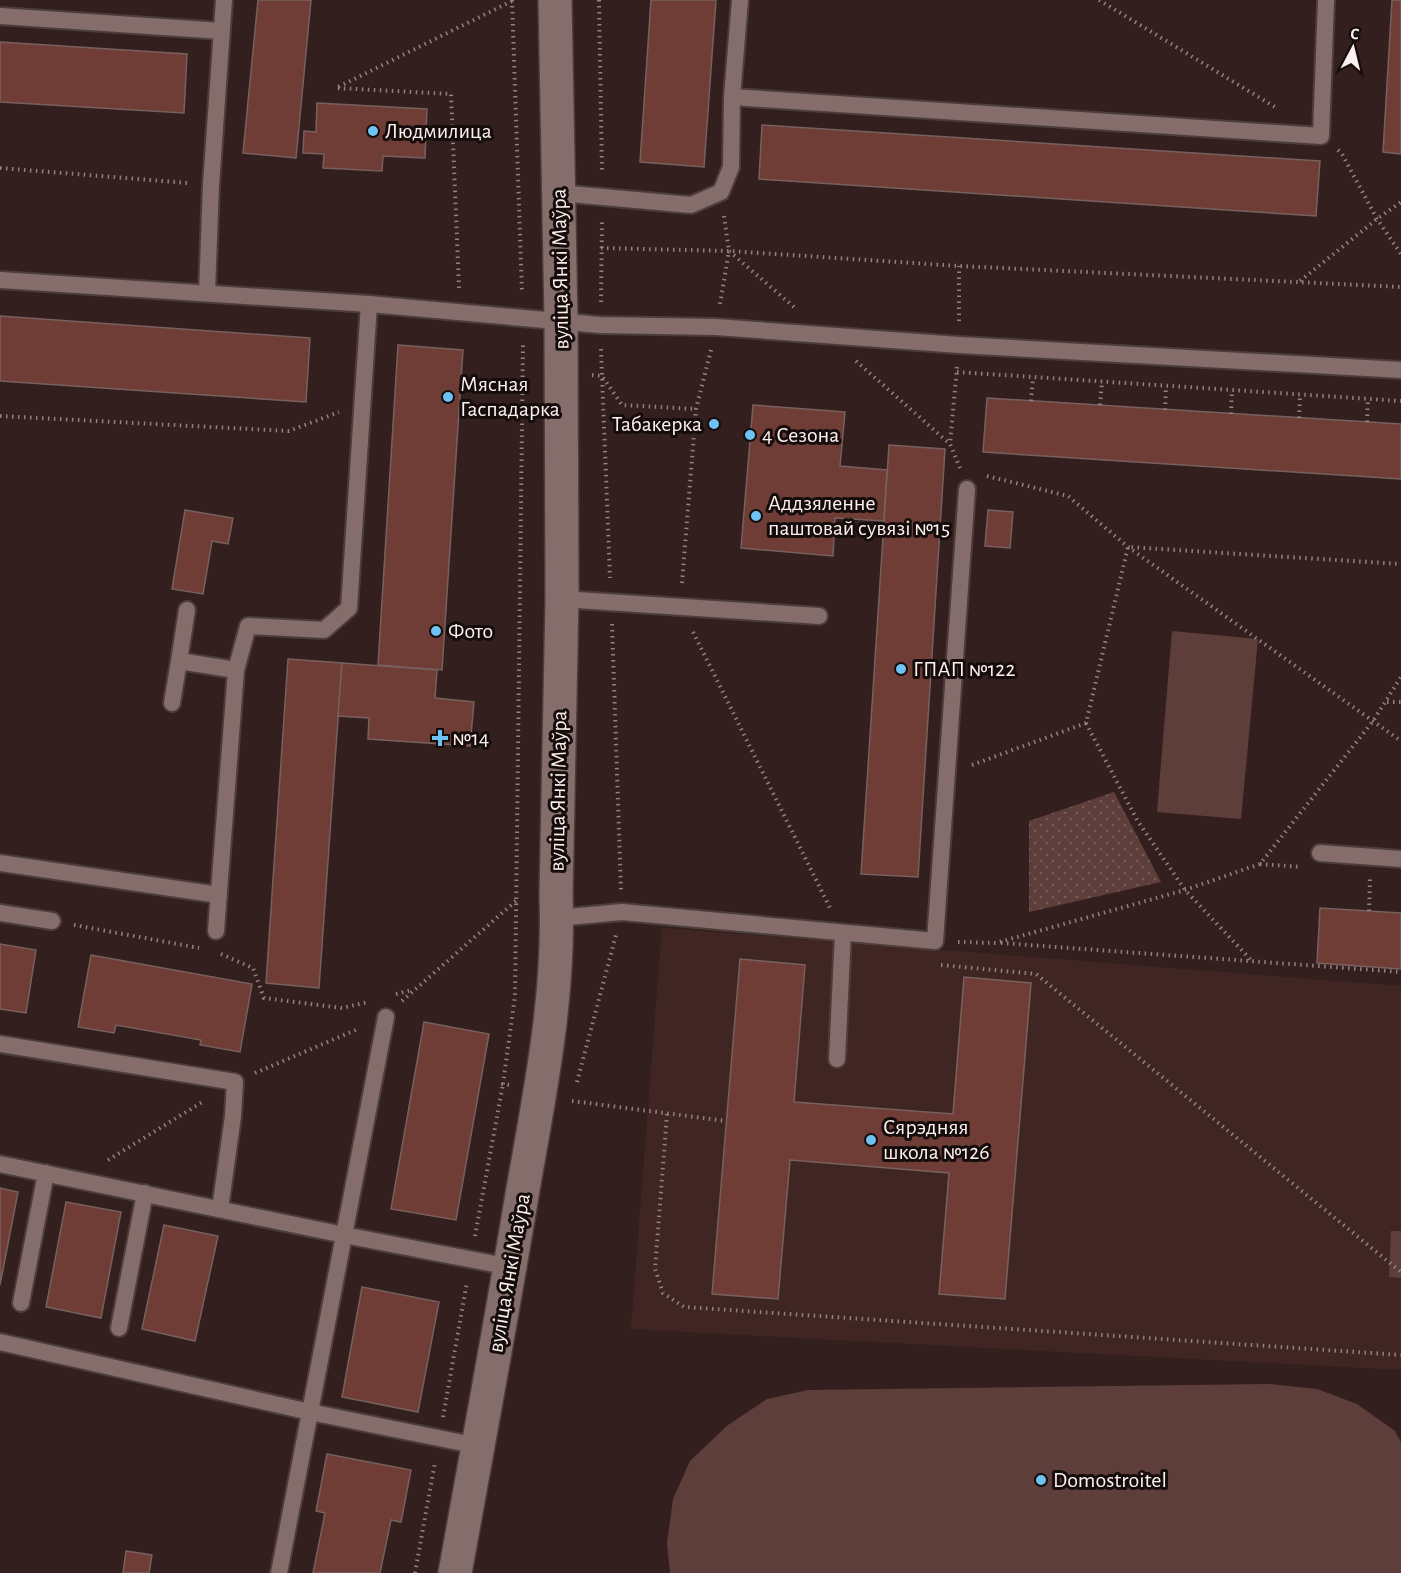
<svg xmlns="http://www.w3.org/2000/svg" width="1401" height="1573" font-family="'Alegreya Sans',sans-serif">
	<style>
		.built { fill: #402623 }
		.grass { fill: url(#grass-dots) }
		.pitch { fill: #5e3e3a }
		.building { fill: #6f3c36; stroke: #77615e; stroke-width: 1.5 }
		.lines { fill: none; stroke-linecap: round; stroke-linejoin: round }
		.service-casing { stroke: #4c3d3b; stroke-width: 20 }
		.tertiary-casing { stroke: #4c3d3b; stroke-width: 36 }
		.path { stroke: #938280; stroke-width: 4; stroke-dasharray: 1.5 4.5; stroke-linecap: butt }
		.service { stroke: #846d6a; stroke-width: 16 }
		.tertiary { stroke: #846d6a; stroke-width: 33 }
		.poi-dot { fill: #6fc2f4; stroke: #150d0c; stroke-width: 2 }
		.labels { text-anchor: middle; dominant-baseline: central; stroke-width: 6; stroke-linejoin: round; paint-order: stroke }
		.poi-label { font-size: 22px; fill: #fdf0ee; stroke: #150d0c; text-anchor: start }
		.street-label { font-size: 22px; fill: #fdf0ee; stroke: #150d0c }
	</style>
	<defs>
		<pattern id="grass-dots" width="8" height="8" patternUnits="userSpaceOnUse" patternTransform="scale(1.5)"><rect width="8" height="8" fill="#5e3e3a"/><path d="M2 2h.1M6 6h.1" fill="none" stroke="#765a57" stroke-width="1.8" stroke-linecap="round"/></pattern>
	</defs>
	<rect width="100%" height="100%" fill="#33201e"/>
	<path class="built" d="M662,928L1401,986V1370L631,1329Z"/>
	<path class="grass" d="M1114,792L1161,882L1029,912V821Z"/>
	<g class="pitch">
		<path d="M1172,631L1258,639L1241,819L1157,812Z"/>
		<path d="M1391,1231H1401V1278L1389,1277Z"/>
		<path d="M1269,1384L1317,1389L1357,1404L1395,1431L1401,1442V1573H670L667,1543L673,1499L690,1461L728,1425L767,1399L808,1390Z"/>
	</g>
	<g class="building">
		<path d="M258,0H311L296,158L243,153Z"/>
		<path d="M651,0H716L704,167L640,162Z"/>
		<path d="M1392,0H1401V154L1383,152Z"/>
		<path d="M0,42L187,54L184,113L0,102Z"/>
		<path d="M317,103L427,109L425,158L383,156L382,171L323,168L324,154L303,153L304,131L316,132Z"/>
		<path d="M762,125L1320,161L1316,216L759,179Z"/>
		<path d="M0,316L310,338L306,402L0,381Z"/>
		<path d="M398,345L463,350L442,670L378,665Z"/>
		<path d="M987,398L1401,424V479L983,452Z"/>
		<path d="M753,405L845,412L840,466L887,470L884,521L835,518L833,556L741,548Z"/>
		<path d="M889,445L945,449L918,877L861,874Z"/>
		<path d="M185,510L233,518L228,544L212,541L203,594L172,589Z"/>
		<path d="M988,510L1013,512L1010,548L985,546Z"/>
		<path d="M288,659L342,663L319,988L266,983Z"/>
		<path d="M342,663L437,670L435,698L474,702L470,746L368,739L369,718L338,716Z"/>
		<path d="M1320,908L1401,913V969L1317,963Z"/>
		<path d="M0,944L36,950L26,1013L0,1009Z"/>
		<path d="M91,955L252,984L240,1052L200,1045L201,1040L116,1025L114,1033L78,1027Z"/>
		<path d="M740,959L805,965L794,1102L953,1114L964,977L1031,983L1005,1299L939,1294L949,1173L790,1160L778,1299L712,1294Z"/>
		<path d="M424,1022L489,1034L456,1220L391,1209Z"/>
		<path d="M0,1188L18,1192L0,1285Z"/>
		<path d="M66,1202L121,1212L101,1318L46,1307Z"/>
		<path d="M164,1225L218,1236L195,1341L142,1329Z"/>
		<path d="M362,1287L439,1302L418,1412L342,1397Z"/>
		<path d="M327,1454L411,1470L401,1522L391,1520L380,1573H313L325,1513L316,1511Z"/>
		<path d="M126,1551L152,1555L149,1573H123Z"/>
	</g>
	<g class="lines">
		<defs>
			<g id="service">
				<path d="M0,16L222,31"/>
				<path d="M732,97L1321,136L1326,0"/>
				<path d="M559,193L691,205L721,192L731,167L732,97L740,0"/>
				<path d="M0,280L369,304L600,325L716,327L959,345L1401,370"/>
				<path d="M207,293L211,185L224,0"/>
				<path d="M562,599L819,616"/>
				<path d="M187,610L179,661L236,670"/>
				<path d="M172,703L179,661"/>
				<path d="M1320,853L1401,859"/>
				<path d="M0,863L219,895"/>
				<path d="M0,913L52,921"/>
				<path d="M557,918L622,912L935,941L967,489"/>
				<path d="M216,931L236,670L248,626L324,630L349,608L369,304"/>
				<path d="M0,1044L235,1082L233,1116L220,1209"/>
				<path d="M837,1059L843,933"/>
				<path d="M0,1164L344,1235L510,1267"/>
				<path d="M21,1303L46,1173"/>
				<path d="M119,1328L145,1193"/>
				<path d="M0,1342L310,1412L478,1446"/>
				<path d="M279,1573L386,1017"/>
			</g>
			<path id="tertiary" d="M455,1573C478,1445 502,1317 523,1189C540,1093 560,994 556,896L562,599L561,321L555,0"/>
		</defs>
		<use href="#service" class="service-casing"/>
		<use href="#tertiary" class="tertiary-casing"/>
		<g class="path">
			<path d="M512,0L522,293"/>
			<path d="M599,0L602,173"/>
			<path d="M1099,0L1275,107"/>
			<path d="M1338,150L1342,154L1377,219L1401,254"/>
			<path d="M0,168L188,183"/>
			<path d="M724,216L729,251"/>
			<path d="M601,248L729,251L959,266L1401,287"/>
			<path d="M1300,281L1377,219L1401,202"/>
			<path d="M459,288L451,94L336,88L512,1"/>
			<path d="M601,302L602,220"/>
			<path d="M720,304L729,251L794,307"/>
			<path d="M959,321V266"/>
			<path d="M601,349L610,578"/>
			<path d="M856,361L950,444"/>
			<path d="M957,367L950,444L960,468"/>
			<path d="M957,372L1401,401"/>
			<path d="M592,375L602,376L622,405L696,409"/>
			<path d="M1031,401L1033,377"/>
			<path d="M1100,405L1102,381"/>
			<path d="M1165,410L1166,386"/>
			<path d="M1231,414L1232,390"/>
			<path d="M0,416L289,431L339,412"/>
			<path d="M1299,418L1300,395"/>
			<path d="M1367,422L1368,399"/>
			<path d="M987,476L1068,496L1128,547L1401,741"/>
			<path d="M682,583L696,409L711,350"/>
			<path d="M612,624L621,890"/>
			<path d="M693,632L830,908"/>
			<path d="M1387,702H1401"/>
			<path d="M1086,723L1137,820L1185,890L1252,961"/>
			<path d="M972,765L1086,723L1128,547L1401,564"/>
			<path d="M1260,864L1301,867"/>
			<path d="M1369,911L1370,879"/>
			<path d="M74,925L199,948"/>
			<path d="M958,942L996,943L1185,890L1260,864L1373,721L1401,677"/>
			<path d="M1001,943L1401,972"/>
			<path d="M221,954L253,968L264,998L342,1008L368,1002"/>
			<path d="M941,965L1036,974L1401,1272"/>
			<path d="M396,994L412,990"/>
			<path d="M402,1001L518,899"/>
			<path d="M255,1073L358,1029"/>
			<path d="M577,1082L616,935"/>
			<path d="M509,1085L503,1084L515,996L523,343"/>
			<path d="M572,1101L726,1121"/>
			<path d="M667,1114L655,1269L663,1293L684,1307L1401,1355"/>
			<path d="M108,1160L204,1101"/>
			<path d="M475,1236L503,1084"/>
			<path d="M443,1417L467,1282"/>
			<path d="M415,1573L435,1462"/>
		</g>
		<use href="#service" class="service"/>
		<use href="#tertiary" class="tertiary"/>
	</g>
	<g class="poi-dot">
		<circle cx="373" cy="131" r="6"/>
		<circle cx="448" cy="397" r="6"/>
		<circle cx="714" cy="424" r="6"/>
		<circle cx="750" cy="435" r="6"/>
		<circle cx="756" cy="516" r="6"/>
		<circle cx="436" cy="631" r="6"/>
		<circle cx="901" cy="669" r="6"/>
		<path d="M437 729h6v6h6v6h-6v6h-6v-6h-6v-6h6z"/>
		<circle cx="871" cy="1140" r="6"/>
		<circle cx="1041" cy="1480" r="6"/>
	</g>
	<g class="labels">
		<g class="poi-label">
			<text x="385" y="131">Людмилица</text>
			<text x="460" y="384">Мясная<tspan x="460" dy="25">Гаспадарка</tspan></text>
			<text x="702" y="424" text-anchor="end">Табакерка</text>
			<text x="762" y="435">4 Сезона</text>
			<text x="768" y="503">Аддзяленне<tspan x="768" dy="25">паштовай сувязі №15</tspan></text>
			<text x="448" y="631">Фото</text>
			<text x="913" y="669">ГПАП №122</text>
			<text x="452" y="738">№14</text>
			<text x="883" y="1127">Сярэдняя<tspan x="883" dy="25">школа №126</tspan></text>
			<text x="1053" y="1480">Domostroitel</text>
		</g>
		<g class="street-label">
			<text transform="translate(560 269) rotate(-91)">вуліца Янкі Маўра</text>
			<text transform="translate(558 791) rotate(-89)">вуліца Янкі Маўра</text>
			<text transform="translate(509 1273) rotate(-80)">вуліца Янкі Маўра</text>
		</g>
	</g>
	<g transform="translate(1353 48) rotate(7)" stroke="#150d0c" stroke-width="4.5" paint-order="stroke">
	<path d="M0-4.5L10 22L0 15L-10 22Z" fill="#fdf0ee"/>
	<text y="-9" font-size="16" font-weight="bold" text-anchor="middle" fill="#fdf0ee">С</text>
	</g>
</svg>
